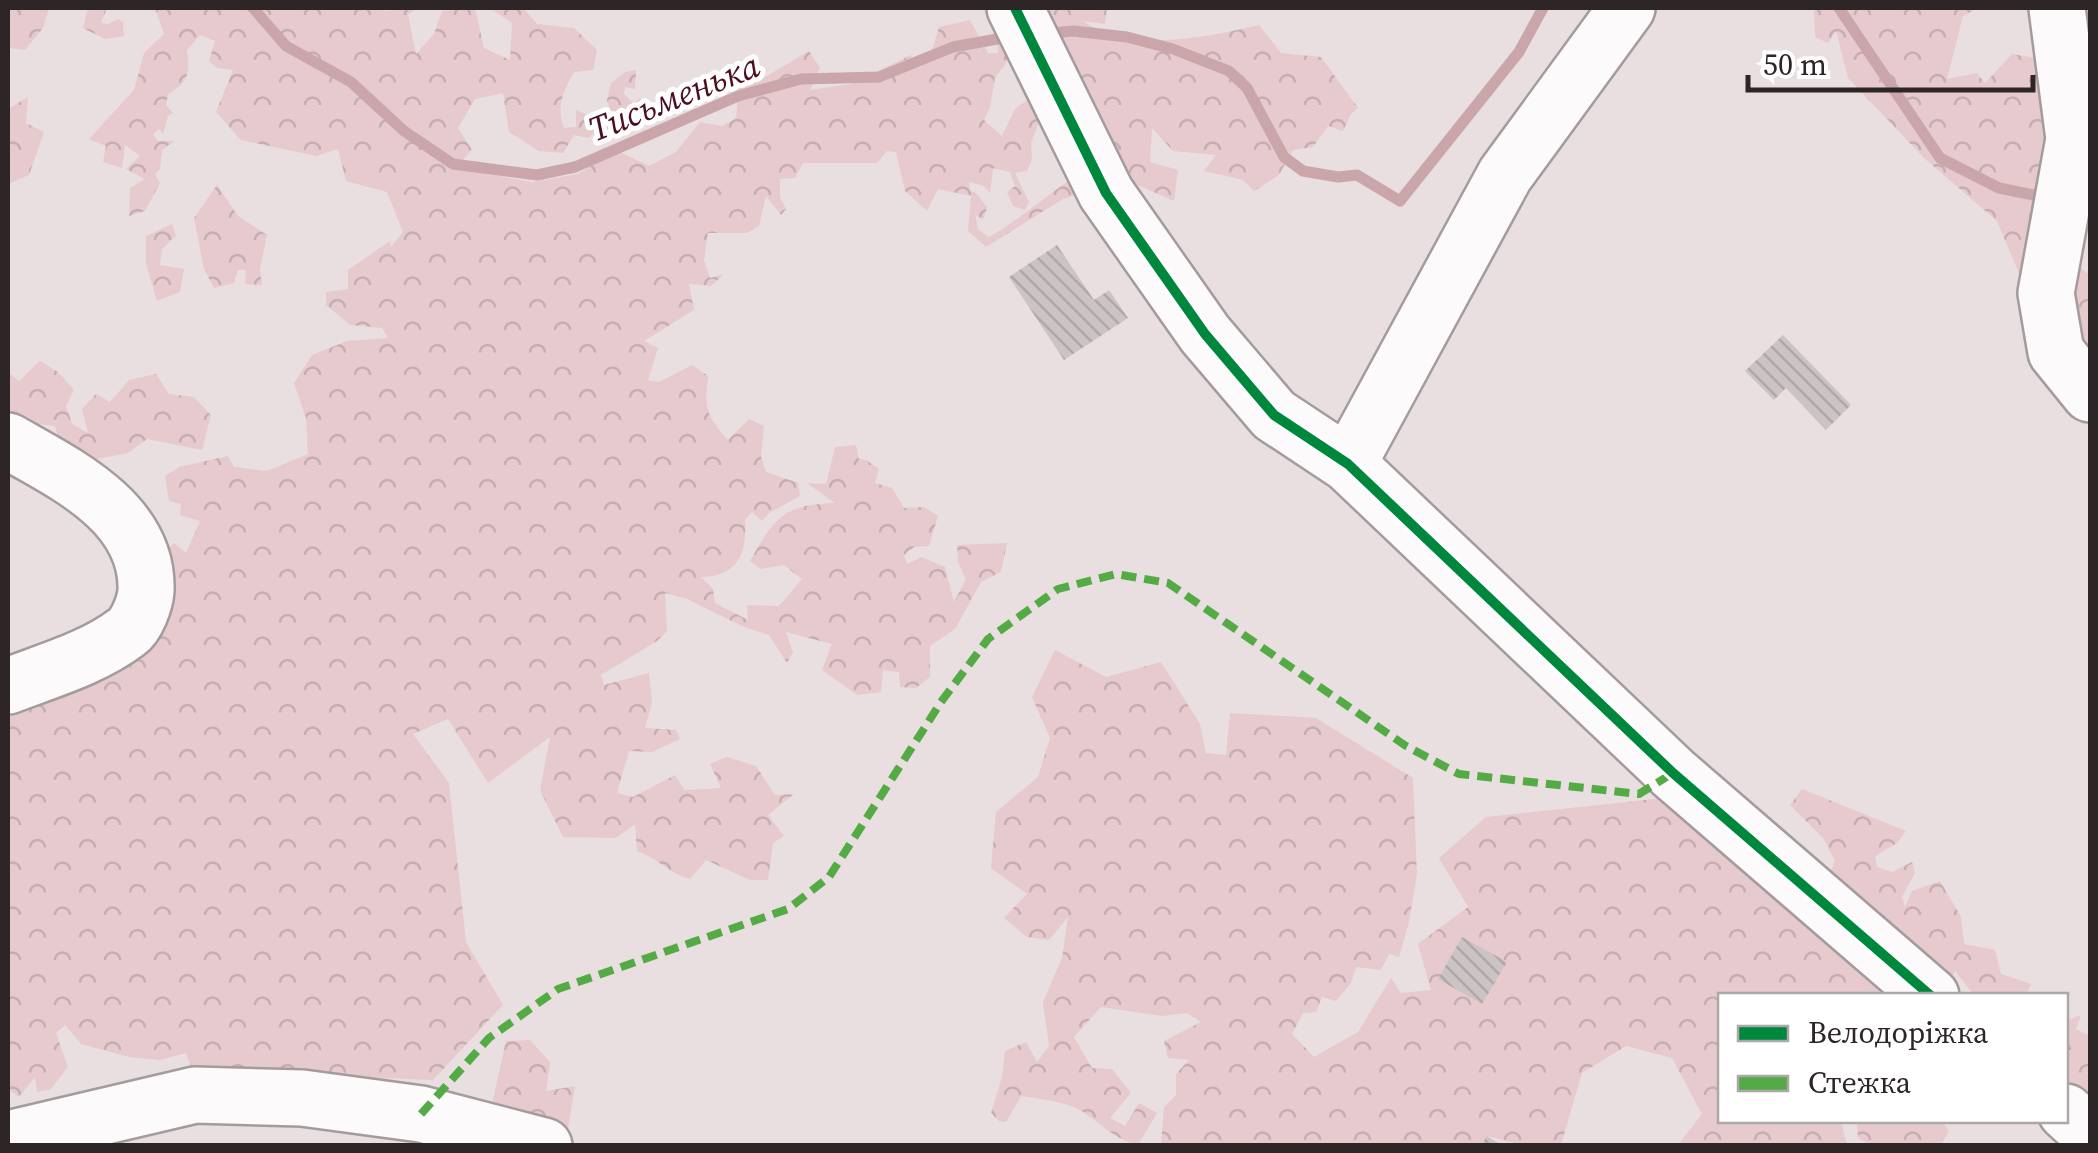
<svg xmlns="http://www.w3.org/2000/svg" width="2098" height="1153" font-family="'Source Serif 4',serif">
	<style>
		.forest { fill: url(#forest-crowns) }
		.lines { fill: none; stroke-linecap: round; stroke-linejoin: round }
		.stream { stroke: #caa5aa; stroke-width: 11 }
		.building { fill: url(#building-back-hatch) }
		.minor-casing { stroke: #a49b9d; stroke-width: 60 }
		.minor { stroke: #fcfafa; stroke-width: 55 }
		.quiet { stroke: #54aa44; stroke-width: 8; stroke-dasharray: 15 8; stroke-linecap: butt }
		.cycleway-casing { stroke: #fff; stroke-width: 16 }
		.cycleway { stroke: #00873e; stroke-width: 10 }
		.labels { text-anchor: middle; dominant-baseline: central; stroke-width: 10; stroke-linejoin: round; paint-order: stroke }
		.water-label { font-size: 35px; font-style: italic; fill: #4c0f20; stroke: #fff }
	</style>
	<defs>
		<pattern id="forest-crowns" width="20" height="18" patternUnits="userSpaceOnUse" patternTransform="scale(2.5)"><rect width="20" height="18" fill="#e6cace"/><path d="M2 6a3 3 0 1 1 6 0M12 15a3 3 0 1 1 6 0" fill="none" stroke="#c6adb1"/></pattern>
		<pattern id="building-back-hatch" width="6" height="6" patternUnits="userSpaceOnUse" patternTransform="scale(2.5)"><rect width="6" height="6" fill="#ccc4c4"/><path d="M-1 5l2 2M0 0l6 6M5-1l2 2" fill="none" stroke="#b0a8a8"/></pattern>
	</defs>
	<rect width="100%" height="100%" fill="#e9dee0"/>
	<g class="forest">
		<path d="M8,8H49L43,28L25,50L8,48Z"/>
		<path d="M88,8H107L101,23L108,24L118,19L123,22L124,36L105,39L83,28Z"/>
		<path d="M155,8H381L384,11L416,8L408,15L416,54L434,34L442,11L475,8L484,48L510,60L512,23L490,8H523L537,24L574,28L597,50L593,70L574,72C563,92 556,107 564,128L576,127V110L600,120L612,116L607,100L611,83L625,72L636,70L635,89L625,87L624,94L634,104L640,98L646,105C642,136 623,132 598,128L589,138L574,135L563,153L539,151L509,132L503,93L475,99L458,128L472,150L455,168L532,182L578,174L616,150L649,166L676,152L700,122L722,126L736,118L739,86L757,82L809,51L820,68L810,90L851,84L911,55L920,68L933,47L939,27L970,20L988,53H998L997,28L984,8H1000L1017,48L995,78L990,107L984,120L1002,136L1015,109L1038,92L1068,123L1060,130L1039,122L1031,143L1032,159L1027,171L1015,173L1029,202L1025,210L1013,206L1007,192L1015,186L1010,172L993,168L990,193L984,186L969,182L970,191L976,193L987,207L983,220L975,214L978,229L989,237C1019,220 1042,199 1070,180L1071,131L1089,111L1027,8H1107L1105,24L1083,21C1126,54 1209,37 1259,25L1281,53L1321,57L1358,108L1351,114L1343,131L1328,126L1313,147L1293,150L1279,175L1254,191L1243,180L1204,171L1216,155L1173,151L1152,128L1150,162L1178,170L1174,201L1124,179L1063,199L986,247L968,231L971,196L938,189L927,211L905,191L896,152L887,151L877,163H803L795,178L780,179V197L786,209L781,215L766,196L759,226L747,233H708L704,260L710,278L724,274L711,286L689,284L694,310L644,341L658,348L648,380L659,382L692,365L708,376C704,409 706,415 728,440L749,419L764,426L761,457L766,472L798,483L800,496L769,513L762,521L752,512L745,520C747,554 738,576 701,577L713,589L715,603L748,620L747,605L779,606L802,579L784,565L760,569L750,561C775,517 783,505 835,503L807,483L826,484L835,447L856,445L859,459L866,460L879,469L875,483L892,488L904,508L924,507L938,516L929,546L914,547L904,555L907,564L921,557L945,567L954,602L966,579L958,562L957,545L1007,543L1001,572L981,582L955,629L930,646V677L916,688L900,687L899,672L883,670L881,692L857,695L822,670L832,644L786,632L793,652L787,663L769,635L744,627L687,599L665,593L667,631L657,641L601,675L604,685L649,673L652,703L645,728L676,730L680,739L652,752L629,751L617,793L633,797L675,775L685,790L721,788L710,764L727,757L756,766L775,795L794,794L768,815L784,836L773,843L768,880H750L706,860L690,879C668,873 658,858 637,851L635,824L616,838L563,837L540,790L550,737L488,783L448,719L413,734L449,783L466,942L503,1005L433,1080L233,1072L239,1083L193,1073L186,1053L160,1060L129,1057L81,1044L65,1025L56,1033L68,1067L51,1089L37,1092L35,1077L19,1097L8,1089V707L24,689L99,663L122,667C133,646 147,624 152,601C160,568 148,571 174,543L186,553L200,521L180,515L181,504L169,501L165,476L179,467L228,456L234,467L267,471L308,454L306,418L294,383L312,355L347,341L388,338L382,328L350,325L326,305V292L348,289V270L390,241L391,247L403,232L387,192L346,181L338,149L316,156L241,140L216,112L233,70L217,68L209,61L215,41L200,35L187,50C190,73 189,82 168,94L166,105L173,113L168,116L163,134L159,129L153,134L158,141H174L162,150L160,169L155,174L160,183L145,211L129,216L130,188L145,179L126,169L140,156L125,145L122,168L103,162L106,146L89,139L134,90L144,53L164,34Z"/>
		<path d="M1814,8H1978L1963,16L1947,79L1977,73L1985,83L2012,54L2054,61L2042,328L1997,221L1924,158L1848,78L1836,31L1828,43L1815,37Z"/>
		<path d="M28,97L26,123L44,132L29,175L8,184V109Z"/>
		<path d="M217,185L238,216L267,235L260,269L262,285L245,284L246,270H238L234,283L214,288L204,269L194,218Z"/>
		<path d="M172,224L176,236L162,249L160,265L184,269L180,292L157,301L146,264V236Z"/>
		<path d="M2073,262L2090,275V367L2065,343Z"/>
		<path d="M40,361L58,372L74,390L66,406L72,424L88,433L82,409L96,394L110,402L129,380L156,374L169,394L194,397L211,415L202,450L147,439L128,453L96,459L100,474L60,444L55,426L39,424L55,469L20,482L8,477V372L19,381Z"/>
		<path d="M1055,650L1106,677L1161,662L1200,724L1206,753L1226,755L1230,713L1316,718L1413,778L1417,874L1409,922L1399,957L1389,954L1381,970L1356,967L1351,983L1336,1001L1322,997L1316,1012L1303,1013L1292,1034L1314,1057L1358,1032L1391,978L1401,993L1431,990L1418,944L1468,907L1439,858L1486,817L1663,798L1776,872L1831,871L1835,861L1823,838L1790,805L1802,789L1906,831L1897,843L1875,856L1877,867L1892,872L1912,862L1915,873L1902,897L1905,907L1912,891L1940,881L1961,917L1964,944L1995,950L2001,974L2031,984L2026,995H1974L1955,971L1944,992L1910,995L1720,996V1120L1841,1121L1847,1145H1678L1702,1114L1672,1058L1626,1046L1582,1073L1561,1145H1523L1487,1136L1481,1146L1161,1145L1164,1107L1176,1095V1074L1189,1060L1168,1058L1164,1041L1201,1022L1187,1013L1162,1016L1101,1007L1074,1037L1092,1068L1112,1069L1131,1093L1110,1118L1125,1126L1139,1103L1157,1113L1138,1145C1114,1139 1103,1125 1083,1112C1066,1101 1040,1099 1021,1096L1006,1122L999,1121L991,1113L1002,1077L1005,1051L1026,1042L1037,1062L1049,1046L1043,1002L1062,958L1068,917L1049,940L1027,937L1004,918L1027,894L991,868L996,812L1038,777L1050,738L1032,697Z"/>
		<path d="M2081,1015L2076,1029L2090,1036V1111L2066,1090V1021Z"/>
		<path d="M530,1040L550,1062L546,1091L575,1086L567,1135L490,1113L506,1041Z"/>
		<path d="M1860,1121H1942L1949,1131L1941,1145H1870L1858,1138L1857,1126Z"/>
	</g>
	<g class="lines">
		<g class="stream">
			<path d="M253,8L286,46L351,82L404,131L453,164L537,175L575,167L738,96L801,79L879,77L953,47L1014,36"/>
			<path d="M1839,8L1940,158L1999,188L2034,195"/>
			<path d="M1042,34L1073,31L1127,37L1173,49L1229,71L1247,88L1284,157L1303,171L1338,177L1357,175L1400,201L1519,52L1543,8"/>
		</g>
	</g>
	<g class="building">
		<path d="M1057,245L1094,300L1109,290L1128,318L1064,360L1009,277Z"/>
		<path d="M1783,335L1851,405L1826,430L1786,388L1774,400L1745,371Z"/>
		<path d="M1462,937L1507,962L1482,1004L1438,979Z"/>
		<path d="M1487,1136L1503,1146H1481Z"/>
	</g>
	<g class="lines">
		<defs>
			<g id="minor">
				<path d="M1015,8L1106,193L1205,334L1274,415L1348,464L1673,773L1931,996"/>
				<path d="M2057,8L2074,139L2046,293L2056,352L2090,394"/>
				<path d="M8,441C66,474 149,513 146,591C145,603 137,625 127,632C93,658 47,671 8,686"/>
				<path d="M1348,464L1505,175L1627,8"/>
				<path d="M2066,1112L2090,1134"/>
				<path d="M8,1139L195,1095L302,1098L421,1114L544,1146"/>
			</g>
		</defs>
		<use href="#minor" class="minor-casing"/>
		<use href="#minor" class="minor"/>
		<path class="quiet" d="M421,1114L489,1038L558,989L788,909L829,877L941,702L988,639L1058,589L1116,574L1168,583L1406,746L1459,774L1639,794L1673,773"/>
		<defs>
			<path id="cycleway" d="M1015,8L1106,193L1205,334L1274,415L1348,464L1673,773L1931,996"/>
		</defs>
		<use href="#cycleway" class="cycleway-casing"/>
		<use href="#cycleway" class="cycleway"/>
	</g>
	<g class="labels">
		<g class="water-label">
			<text transform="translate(674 97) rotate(-22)">Тисьменька</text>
		</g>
	</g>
	<rect width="2098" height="1153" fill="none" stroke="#2d2526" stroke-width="20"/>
	<rect x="1718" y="993" width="350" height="130" fill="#ffffff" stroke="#aba8a8" stroke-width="2.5"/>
	<rect x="1738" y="1026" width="50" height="15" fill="#00873e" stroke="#aba8a8" stroke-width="2.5"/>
	<text x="1808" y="1043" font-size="30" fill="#2d2526">Велодоріжка</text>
	<rect x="1738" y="1076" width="50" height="15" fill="#54aa44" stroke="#aba8a8" stroke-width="2.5"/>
	<text x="1808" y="1093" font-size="30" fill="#2d2526">Стежка</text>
	<path d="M1748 75v15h285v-15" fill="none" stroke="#2d2526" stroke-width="5"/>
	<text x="1763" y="75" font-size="30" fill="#2d2526" stroke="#ffffff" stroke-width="8" paint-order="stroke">50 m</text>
</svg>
